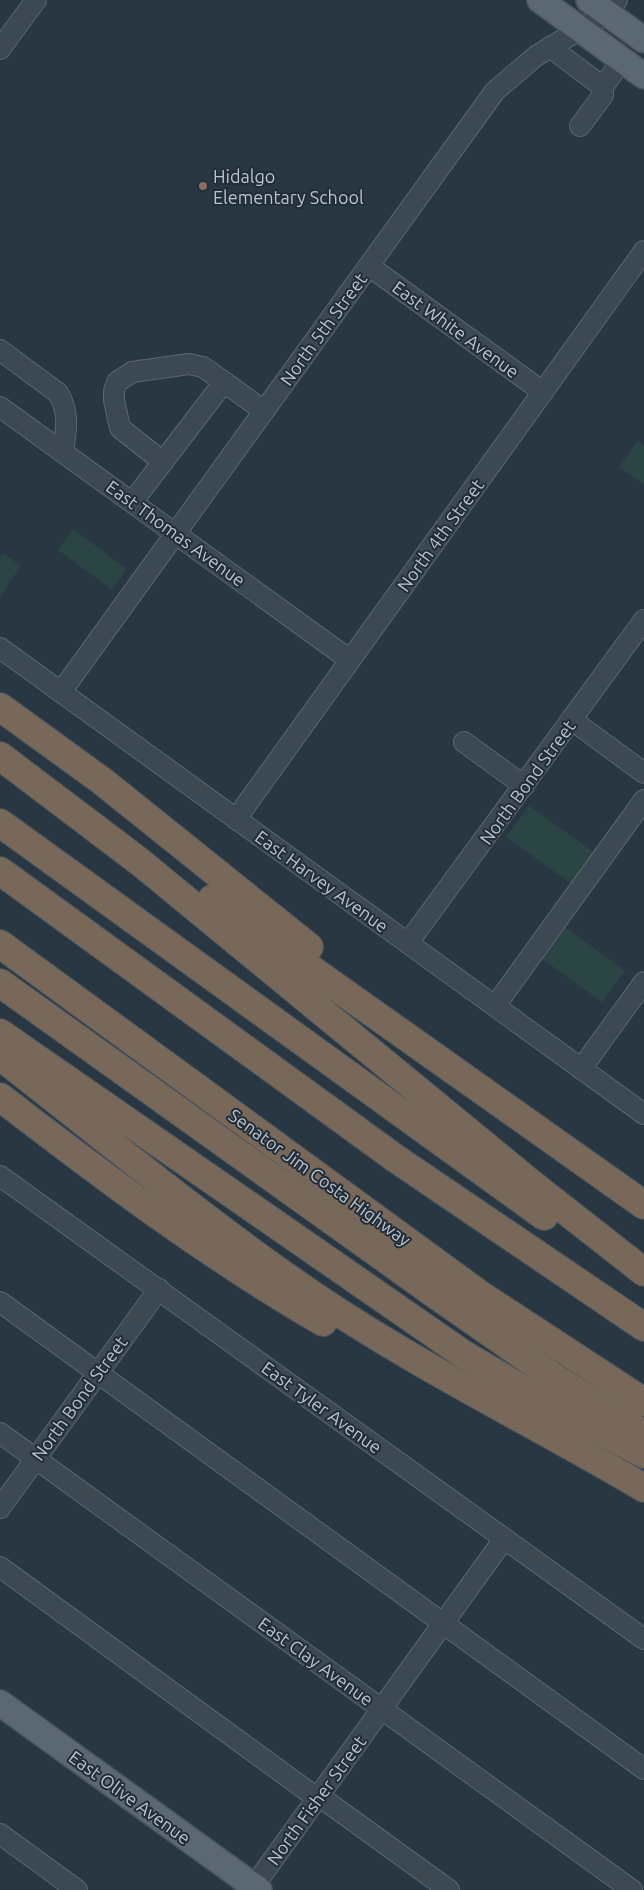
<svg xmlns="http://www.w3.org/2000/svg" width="644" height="1890" font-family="Ubuntu,sans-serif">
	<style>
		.green { fill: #2b4544 }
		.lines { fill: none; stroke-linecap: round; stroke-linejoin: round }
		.minor-casing { stroke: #5b6670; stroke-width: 22 }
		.major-casing { stroke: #49545f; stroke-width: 28 }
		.highway-casing { stroke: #47535d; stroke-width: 30 }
		.minor { stroke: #3c4852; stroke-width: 20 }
		.major { stroke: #5b6772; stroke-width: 25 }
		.highway { stroke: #78685a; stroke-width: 28 }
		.education-dot { fill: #8d6e63; stroke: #212d38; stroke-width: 2 }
		.labels { text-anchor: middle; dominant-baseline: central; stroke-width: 4; stroke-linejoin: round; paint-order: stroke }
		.poi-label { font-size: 18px; fill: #bac3cc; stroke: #212d38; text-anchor: start }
		.street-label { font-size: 18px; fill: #bac3cc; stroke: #212d38 }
	</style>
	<rect width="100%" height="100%" fill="#283742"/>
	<g class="green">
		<path d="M638,441L644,446V485L619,467Z"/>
		<path d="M73,529L127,569L112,590L58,550Z"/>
		<path d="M3,553L21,566L0,596V557Z"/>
		<path d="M529,806L595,853L572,884L506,837Z"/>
		<path d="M560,923L625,971L602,1002L537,955Z"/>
	</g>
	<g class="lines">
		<defs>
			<g id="minor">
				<path d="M550,47L603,87L622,60"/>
				<path d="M0,49L36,0"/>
				<path d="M580,126L603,95V87"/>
				<path d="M369,266L543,392"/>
				<path d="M0,350L58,393C70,412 66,432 63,452"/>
				<path d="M0,407L350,660"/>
				<path d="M163,462L120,428L114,400V391L117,382L132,372L189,364L203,367L224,382"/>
				<path d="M133,501L224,382L264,411"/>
				<path d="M0,648L644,1114"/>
				<path d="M61,692L495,91L536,56L607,13L617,0"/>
				<path d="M572,720L644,773"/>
				<path d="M464,742L524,786"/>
				<path d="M236,819L644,251"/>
				<path d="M408,943L644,620"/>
				<path d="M495,1006L644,800"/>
				<path d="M581,1069L644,982"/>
				<path d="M0,1176L644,1639"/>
				<path d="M0,1302L644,1769"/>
				<path d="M0,1433L632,1890"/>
				<path d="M0,1508L159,1289"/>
				<path d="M0,1567L317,1798"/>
				<path d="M319,1796L449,1890"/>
				<path d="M0,1834L77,1890"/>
				<path d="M251,1890L504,1539"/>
			</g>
			<g id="major">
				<path d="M540,0L644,76"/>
				<path d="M589,0L644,40"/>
				<path d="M0,1703L259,1890"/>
			</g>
			<g id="highway">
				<path d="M0,707L102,781L309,947"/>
				<path d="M0,756L140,862L533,1185L644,1272"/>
				<path d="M0,823L544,1216"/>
				<path d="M0,871L395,1158L644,1327"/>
				<path d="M212,899L644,1205"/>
				<path d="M0,944L482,1296L644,1402"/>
				<path d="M0,983L432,1292L555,1378L644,1434"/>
				<path d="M0,1033L463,1354L529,1393L644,1454"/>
				<path d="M0,1056C104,1137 208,1224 317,1298C421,1368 536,1424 644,1488"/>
				<path d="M0,1097C104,1177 209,1256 323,1322"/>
			</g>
		</defs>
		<use href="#minor" class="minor-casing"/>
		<use href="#major" class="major-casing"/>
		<use href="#highway" class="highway-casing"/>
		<use href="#minor" class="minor"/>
		<use href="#major" class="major"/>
		<use href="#highway" class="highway"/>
	</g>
	<circle class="education-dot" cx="203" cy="186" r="5"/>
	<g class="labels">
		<g class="poi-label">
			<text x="213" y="176">Hidalgo<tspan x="213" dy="21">Elementary School</tspan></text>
		</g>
		<g class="street-label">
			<text transform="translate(323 329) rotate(-54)">North 5th Street</text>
			<text transform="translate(456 329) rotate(36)">East White Avenue</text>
			<text transform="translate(176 533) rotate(36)">East Thomas Avenue</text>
			<text transform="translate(440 535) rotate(-54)">North 4th Street</text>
			<text transform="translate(527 782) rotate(-54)">North Bond Street</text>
			<text transform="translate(322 881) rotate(36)">East Harvey Avenue</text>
			<text transform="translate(320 1177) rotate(36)">Senator Jim Costa Highway</text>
			<text transform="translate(79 1398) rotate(-54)">North Bond Street</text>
			<text transform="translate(322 1407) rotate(36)">East Tyler Avenue</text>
			<text transform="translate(316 1661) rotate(36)">East Clay Avenue</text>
			<text transform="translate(130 1797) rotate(36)">East Olive Avenue</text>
			<text transform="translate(316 1800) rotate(-54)">North Fisher Street</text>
		</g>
	</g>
</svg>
